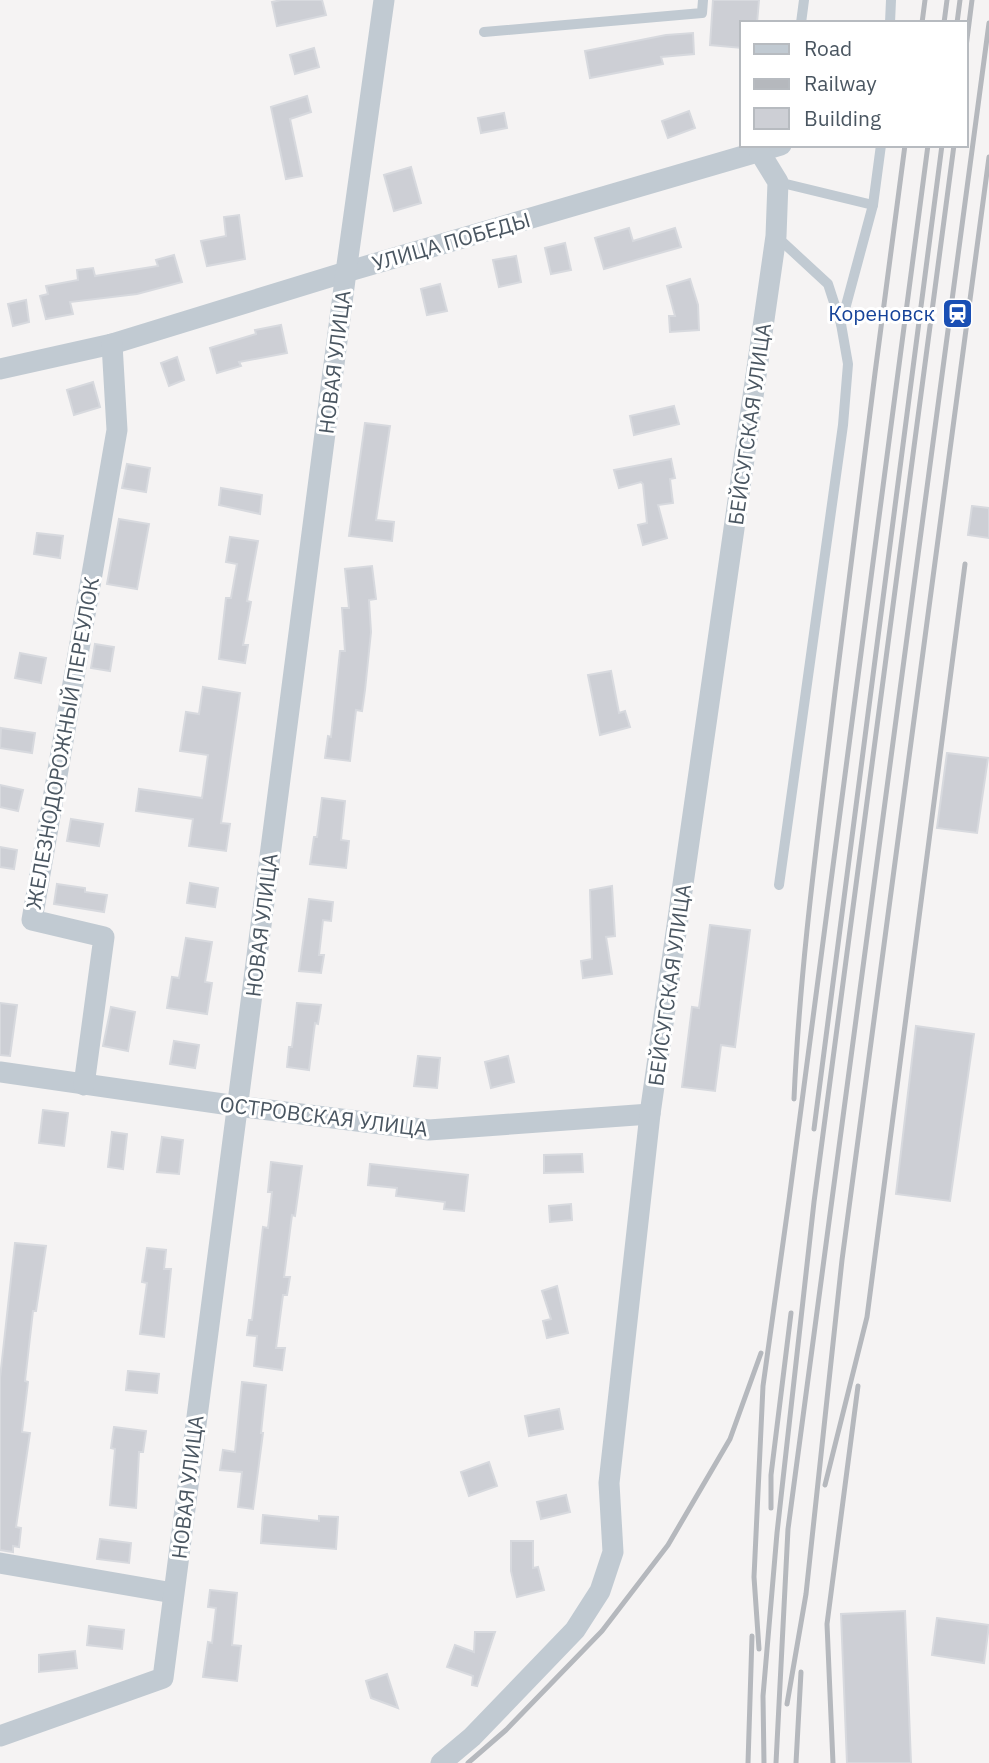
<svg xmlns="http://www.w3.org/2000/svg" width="989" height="1763" font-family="'IBM Plex Sans',sans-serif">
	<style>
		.building { fill: #cdcfd5; stroke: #d7d9de; stroke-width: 2 }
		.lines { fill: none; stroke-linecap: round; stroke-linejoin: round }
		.lane { stroke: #c1cad2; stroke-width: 10 }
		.street { stroke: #c1cad2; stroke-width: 21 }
		.rail { stroke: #b5b8bd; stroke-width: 5 }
		.labels { text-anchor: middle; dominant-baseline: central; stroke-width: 6; stroke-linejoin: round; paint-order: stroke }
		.street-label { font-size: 21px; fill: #4a5661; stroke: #fff }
		.transit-label { font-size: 21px; fill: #164399; stroke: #fff; text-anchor: end }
	</style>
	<rect width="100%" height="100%" fill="#f5f3f3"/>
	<g class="building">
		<path d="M281,0H322L326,15L277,26L272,2Z"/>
		<path d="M713,0H759L757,23H742V48L710,45Z"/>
		<path d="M693,33L694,54L661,57L663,64L590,78L585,51L666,35Z"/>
		<path d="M314,48L319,67L295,74L290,55Z"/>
		<path d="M307,96L311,112L290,119L302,176L286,179L271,107Z"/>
		<path d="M689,111L695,128L668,138L662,121Z"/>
		<path d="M504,113L507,128L481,133L478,118Z"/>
		<path d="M411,167L421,203L394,211L384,175Z"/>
		<path d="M239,215L245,259L207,266L201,241L226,236L224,217Z"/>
		<path d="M629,228L633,241L675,228L681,247L604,269L595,238Z"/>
		<path d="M565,243L571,270L551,274L545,248Z"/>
		<path d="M174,255L182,282L137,294L70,302L73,314L46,319L40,296L48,294L46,286L78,280L77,270L93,268L95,276L158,266L156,260Z"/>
		<path d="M516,256L521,282L499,287L493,260Z"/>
		<path d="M690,279L698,305L699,330L670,332L669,316H675L667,286Z"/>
		<path d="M440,284L447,311L427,315L421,289Z"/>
		<path d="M26,300L29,322L13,326L8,304Z"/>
		<path d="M281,325L287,353L239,362L241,366L217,373L210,348L256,334L255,330Z"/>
		<path d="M177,357L184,380L169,386L161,363Z"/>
		<path d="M93,382L100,407L74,415L67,390Z"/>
		<path d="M674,406L679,424L634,435L630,416Z"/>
		<path d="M365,423L390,426L376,520L394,522L392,541L349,536Z"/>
		<path d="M671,459L675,478L670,479L673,503L658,505L667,538L643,545L638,525L647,523L643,484L641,482L619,488L614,470Z"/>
		<path d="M127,464L150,468L146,492L122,488Z"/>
		<path d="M221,488L262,495L260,514L219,505Z"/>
		<path d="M972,506L989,508V538L968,535Z"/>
		<path d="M119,519L149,524L137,589L107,584Z"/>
		<path d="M37,533L63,536L60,558L34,554Z"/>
		<path d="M230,537L258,541L247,601L251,602L243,645H248L245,663L219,659L226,598H231L237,564L226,562Z"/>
		<path d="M372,566L376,599L369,600L371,632L365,690L362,711L356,710L350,761L325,758L328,736L331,737L340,651H345L342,608H349L345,569Z"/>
		<path d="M95,644L114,647L110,671L91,668Z"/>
		<path d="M20,653L46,658L41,683L15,678Z"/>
		<path d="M611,671L619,713L625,711L630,727L600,735L588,675Z"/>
		<path d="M203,687L240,693L221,823L230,824L226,851L189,846L193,819L136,811L139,789L202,798L208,755L180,751L186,712L199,714Z"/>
		<path d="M1,728L35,733L32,753L0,748Z"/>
		<path d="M947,753L988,758L977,833L937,828Z"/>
		<path d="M0,785L23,790L18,811L0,807Z"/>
		<path d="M322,798L345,801L341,840L349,841L346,868L310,864L314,837H317Z"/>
		<path d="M71,819L103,824L99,846L67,841Z"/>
		<path d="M0,847L17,850L14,869L0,867Z"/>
		<path d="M190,883L218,888L215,907L187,903Z"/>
		<path d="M57,884L85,888V892L107,895L104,912L54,904Z"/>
		<path d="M612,886L615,936L606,937L612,974L583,978L581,961L592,959L590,890Z"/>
		<path d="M309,899L333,902L331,921L323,920L319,955H324L321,973L299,971Z"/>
		<path d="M710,925L750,930L735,1047L721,1045L715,1091L682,1087L692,1007L699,1008Z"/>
		<path d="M186,938L212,942L205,982L212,983L207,1014L167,1008L172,977L179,978Z"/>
		<path d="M0,1003L17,1005L10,1056L0,1055Z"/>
		<path d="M297,1003L321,1005L318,1024L315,1023L309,1070L287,1067L289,1047H292Z"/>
		<path d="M111,1007L135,1012L128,1051L103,1046Z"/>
		<path d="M916,1026L974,1034L950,1201L896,1194Z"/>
		<path d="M174,1041L199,1045L195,1068L170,1064Z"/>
		<path d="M418,1056L440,1058L437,1088L414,1086Z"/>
		<path d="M508,1056L514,1082L491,1088L485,1062Z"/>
		<path d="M43,1110L68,1113L64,1146L39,1143Z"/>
		<path d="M112,1132L127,1134L123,1169L108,1167Z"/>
		<path d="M162,1137L183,1140L179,1174L157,1172Z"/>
		<path d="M582,1154L583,1172L544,1173V1155Z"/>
		<path d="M271,1162L302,1166L295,1216L292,1215L284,1277H290L287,1295H283L276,1348H285L282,1370L254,1366L257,1336L247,1335L249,1320H252L263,1227L268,1228L272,1192H268Z"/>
		<path d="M370,1164L468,1175L464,1211L444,1209L445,1202L396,1196L397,1188L368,1185Z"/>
		<path d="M571,1204L572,1220L550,1222L549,1206Z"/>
		<path d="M15,1243L46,1246L36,1311H33L25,1381L28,1382L22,1432L30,1433L16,1527L21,1528L19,1547L13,1546V1552L0,1550V1378Z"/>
		<path d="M147,1248L166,1250L164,1269H171L164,1337L140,1334L147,1283L142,1282Z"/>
		<path d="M557,1286L568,1333L547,1338L543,1321L551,1319L542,1291Z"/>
		<path d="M128,1371L159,1374L157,1393L126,1390Z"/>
		<path d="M242,1382L266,1385L261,1433H263L253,1509L238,1507L242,1472L220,1470L223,1450L235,1452Z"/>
		<path d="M559,1409L563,1429L529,1436L525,1416Z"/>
		<path d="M114,1427L146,1431L143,1452H139L136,1508L110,1505L115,1449L111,1448Z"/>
		<path d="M489,1462L497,1486L469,1496L461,1472Z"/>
		<path d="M566,1495L570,1512L541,1519L537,1502Z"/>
		<path d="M263,1515L319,1521V1516L338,1517L336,1549L261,1543Z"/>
		<path d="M100,1539L131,1543L129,1563L97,1559Z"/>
		<path d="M511,1541H533V1568L538,1567L544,1590L517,1597L511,1571Z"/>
		<path d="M210,1590L237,1593L232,1645L241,1646L237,1681L203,1677L208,1642L212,1643L216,1608L208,1607Z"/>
		<path d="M905,1611L911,1763H847L841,1614Z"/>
		<path d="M937,1618L989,1625L984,1663L932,1655Z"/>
		<path d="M89,1626L124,1630L122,1649L87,1645Z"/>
		<path d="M475,1632H495L477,1686L472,1685L473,1676L447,1667L455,1645L474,1652Z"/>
		<path d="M75,1651L77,1668L39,1672V1655Z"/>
		<path d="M387,1674L398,1708L371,1698L366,1681Z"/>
	</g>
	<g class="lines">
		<g class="lane">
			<path d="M801,23L804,0"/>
			<path d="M890,23L891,0"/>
			<path d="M484,32L702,13L703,0"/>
			<path d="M778,182L873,205"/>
			<path d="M776,236L828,284L841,324L848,364L843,425L779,885"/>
			<path d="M841,324L873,205L881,145"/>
		</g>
		<g class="street">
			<path d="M0,369L112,344L346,272L781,145"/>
			<path d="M0,1072L237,1106L429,1130L650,1114"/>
			<path d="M84,1085L104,937L32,920L117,430L112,344"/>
			<path d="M0,1563L173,1593"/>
			<path d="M0,1736L163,1678L346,272L384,0"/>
			<path d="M441,1763L472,1737L575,1630L600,1591L613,1552L609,1483L650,1114L776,236L778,182L759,151"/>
		</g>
		<g class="rail">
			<path d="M922,23L925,0"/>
			<path d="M944,23L947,0"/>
			<path d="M957,23L960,0"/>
			<path d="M966,47L972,0"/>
			<path d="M794,1099C800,963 819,827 835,692C858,510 880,327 905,145"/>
			<path d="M814,1129L942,145"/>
			<path d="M825,1485L867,1317L965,564"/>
			<path d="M771,1508V1475L791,1313"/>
			<path d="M759,1649L754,1577L763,1386L789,1200L928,145"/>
			<path d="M787,1704L806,1594L842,1260L989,157"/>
			<path d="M468,1763L506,1730L602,1631L668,1545L730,1439L761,1353"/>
			<path d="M748,1763L752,1636"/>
			<path d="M764,1763L763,1696L777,1533L814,1202L954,145"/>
			<path d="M776,1763L788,1529L989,23"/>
			<path d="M796,1763L801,1672"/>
			<path d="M833,1763L827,1624L858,1386"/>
		</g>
	</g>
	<defs>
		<symbol id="station-square" viewBox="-11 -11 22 22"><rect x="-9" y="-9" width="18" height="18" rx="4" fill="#1a4fb4" stroke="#fff"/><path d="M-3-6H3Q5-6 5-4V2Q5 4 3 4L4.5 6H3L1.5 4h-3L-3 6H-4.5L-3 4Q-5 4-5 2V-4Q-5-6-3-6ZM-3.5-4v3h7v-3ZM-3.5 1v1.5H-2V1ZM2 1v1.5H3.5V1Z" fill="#fff"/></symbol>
	</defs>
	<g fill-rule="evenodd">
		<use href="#station-square" x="940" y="296" width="35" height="35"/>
	</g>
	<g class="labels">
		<g class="street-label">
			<text transform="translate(451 241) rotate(-16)">УЛИЦА ПОБЕДЫ</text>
			<text transform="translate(334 362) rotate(-83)">НОВАЯ УЛИЦА</text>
			<text transform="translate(749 424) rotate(-82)">БЕЙСУГСКАЯ УЛИЦА</text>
			<text transform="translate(62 743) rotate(-80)">ЖЕЛЕЗНОДОРОЖНЫЙ ПЕРЕУЛОК</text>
			<text transform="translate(261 925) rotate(-83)">НОВАЯ УЛИЦА</text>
			<text transform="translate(669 985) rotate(-82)">БЕЙСУГСКАЯ УЛИЦА</text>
			<text transform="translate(324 1116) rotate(7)">ОСТРОВСКАЯ УЛИЦА</text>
			<text transform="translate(187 1487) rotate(-83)">НОВАЯ УЛИЦА</text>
		</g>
		<g class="transit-label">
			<text x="935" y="313">Кореновск</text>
		</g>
	</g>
	<rect x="740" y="21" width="228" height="126" fill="#ffffff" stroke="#b7bbc0" stroke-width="2"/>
	<rect x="754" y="44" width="35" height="10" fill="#c1cad2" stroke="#b7bbc0" stroke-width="2"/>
	<text x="804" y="56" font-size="21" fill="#4a5661">Road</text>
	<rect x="754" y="79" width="35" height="10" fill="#b5b8bd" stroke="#b7bbc0" stroke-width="2"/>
	<text x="804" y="91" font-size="21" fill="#4a5661">Railway</text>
	<rect x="754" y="108" width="35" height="21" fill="#cdcfd5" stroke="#b7bbc0" stroke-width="2"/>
	<text x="804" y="126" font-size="21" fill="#4a5661">Building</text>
</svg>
